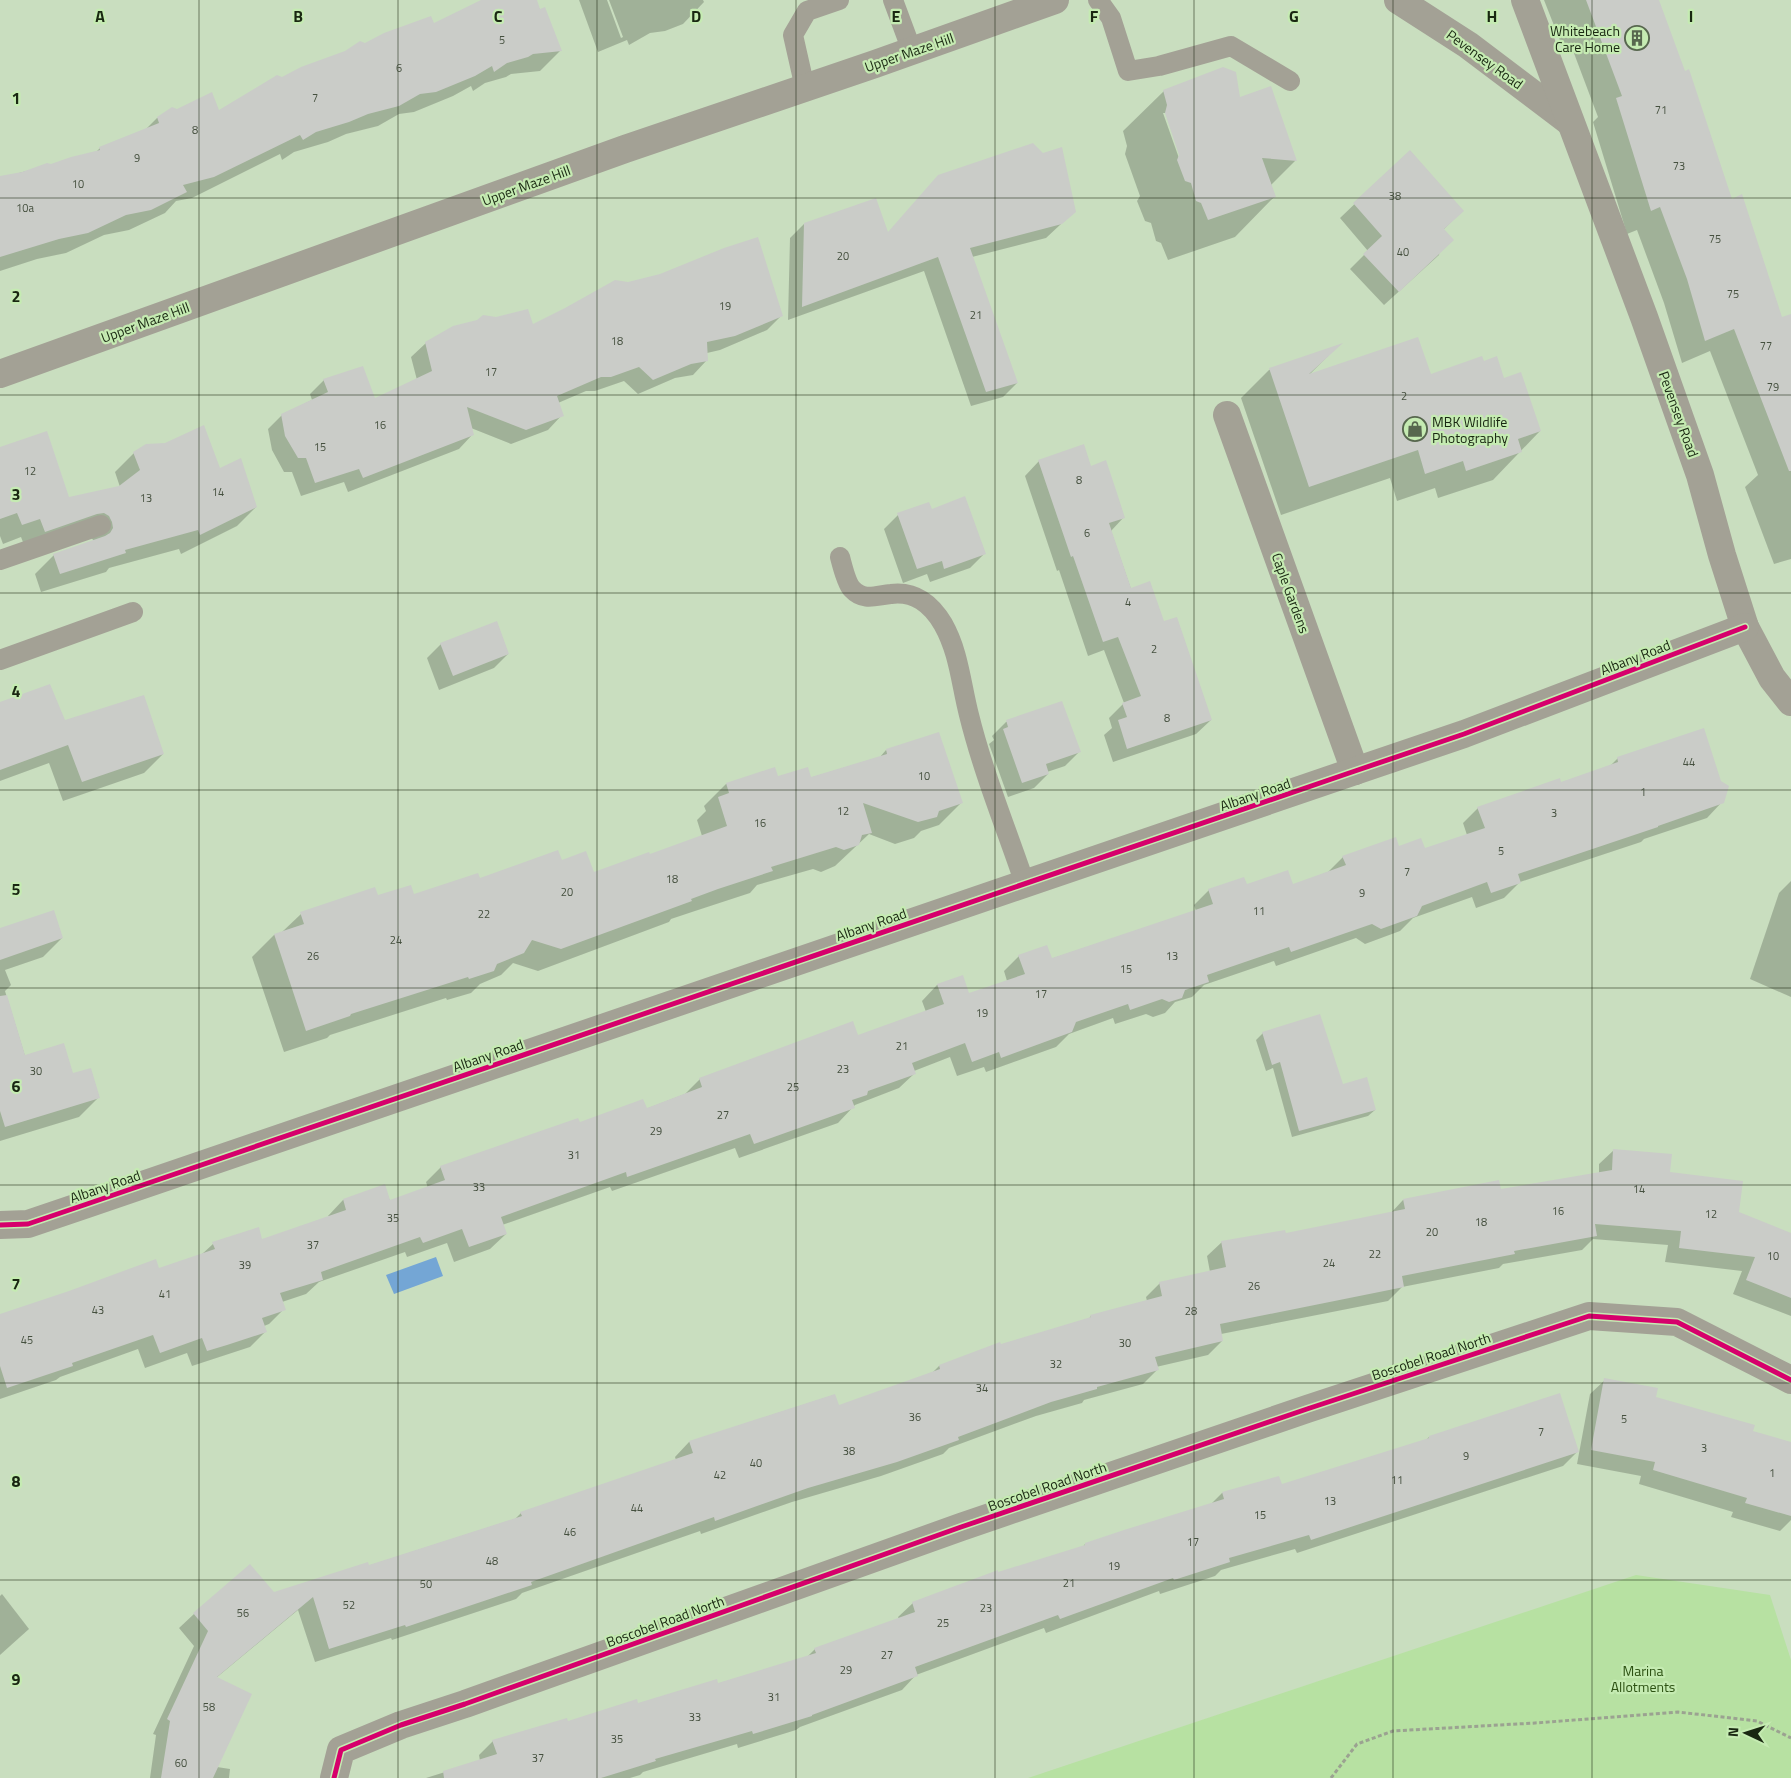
<svg xmlns="http://www.w3.org/2000/svg" width="1791" height="1778" font-family="'Titillium Web',sans-serif">
	<style>
		.green { fill: #b7e1a2 }
		.water { fill: #74a6d5 }
		.shadow { fill: #0003; fill-rule: evenodd }
		.building { fill: #caccc8 }
		.lines { fill: none; stroke-linecap: round; stroke-linejoin: round }
		.path { stroke: #9ba291; stroke-width: 3; stroke-dasharray: 4 2.5; stroke-linecap: butt }
		.service { stroke: #a3a195; stroke-width: 20 }
		.minor { stroke: #a3a195; stroke-width: 28 }
		.cycleway-casing { stroke: #c5ebb2; stroke-width: 8 }
		.cycleway { stroke: #d6006c; stroke-width: 5 }
		.grid { fill: none; stroke: #192711; stroke-width: 1; stroke-opacity: 0.55 }
		.labels { text-anchor: middle; dominant-baseline: central; stroke-width: 4.5; stroke-linejoin: round; paint-order: stroke }
		.number-label { font-size: 11px; fill: #45503f }
		.poi-label { font-size: 14px; fill: #192711; stroke: #c5ebb2; text-anchor: end }
		.street-label { font-size: 14px; fill: #192711; stroke: #c5ebb2 }
		.park-label { font-size: 14px; fill: #2c5112; stroke: #c5ebb2 }
		.grid-label { font-size: 16px; text-anchor: middle; font-weight: bold; fill: #192711; stroke: #c5ebb2; stroke-width: 4.5; stroke-linejoin: round; paint-order: stroke }
	</style>
	<rect width="100%" height="100%" fill="#c9debf"/>
	<path class="green" d="M1636,1575L1770,1595L1791,1660V1778H1028Z"/>
	<path class="water" d="M436,1257L443,1276L394,1294L386,1275Z"/>
	<g class="shadow">
		<path d="M483,0H535L560,51L540,71L511,74L506,77L485,83L473,91L471,86L453,96L414,112L399,114L378,126L346,134L328,142L294,152L282,160L280,154L192,198L176,201L165,213L129,230L104,235L66,253L37,259L0,271V178L95,153L100,148L145,130L157,118L219,112L282,78L365,44L433,25Z"/>
		<path d="M579,0H607L621,38L623,37L609,0H703L704,2L683,24L665,31L650,33L629,45L627,40L598,52Z"/>
		<path d="M1544,0H1658L1731,201L1781,319L1791,315V559L1774,564L1745,487L1758,475L1710,351L1682,363L1664,303L1637,230L1627,234L1593,122L1598,117L1572,48L1564,51Z"/>
		<path d="M1164,91L1239,99L1296,160L1271,185L1275,196L1235,237L1168,260L1161,243L1156,241L1151,223L1145,221L1137,201L1140,196L1125,154L1127,146L1123,131ZM1163,113H1166L1183,160L1180,161Z"/>
		<path d="M1410,151L1462,211L1443,230L1439,255L1384,305L1350,269L1368,251L1340,218Z"/>
		<path d="M1042,154L1075,211L1046,238L972,257L1017,383L1003,397L971,406L924,271L788,320L790,238L804,224L887,233Z"/>
		<path d="M781,316L767,330L720,350L707,353V360L693,375L675,378L638,394L624,381L595,391H586L558,403L562,415L548,430L511,444L471,428L473,434L459,449L348,492L344,482L301,496L292,472H284L272,450L268,429L282,415L312,400L310,394L324,380L374,400L417,380L411,357L426,343L532,325Z"/>
		<path d="M1338,346L1308,376H1430L1483,362L1503,379L1540,431L1493,480L1438,498L1435,488L1397,501L1390,478L1281,515L1241,398L1269,370Z"/>
		<path d="M0,448L69,499L120,487L115,472L134,453L219,469L256,507L237,526L181,554L179,549L109,568L106,572L41,592L35,574L54,555L94,541L89,535L26,550L21,537L3,544L0,536Z"/>
		<path d="M1039,461L1091,468L1124,517L1111,531L1131,589L1163,623L1211,720L1196,734L1113,762L1104,735L1112,728L1109,718L1124,703L1104,650L1088,656L1059,570L1057,571L1025,476Z"/>
		<path d="M931,510L984,554L970,568L930,582L927,574L903,583L884,529L898,515Z"/>
		<path d="M441,644L508,654L494,668L439,690L427,658Z"/>
		<path d="M1061,702L1079,752L1065,766L1047,772L1048,774L1034,788L1008,797L989,744L994,740L992,736L1006,722Z"/>
		<path d="M0,703L65,722L163,754L144,773L63,801L49,763L0,781Z"/>
		<path d="M886,750L961,803L939,825L921,831L914,838L895,844L869,834L835,866L821,872L813,869L757,885L750,893L695,911L671,919L669,922L538,971L513,963L501,975L480,984L471,993L447,1000L446,998L330,1035L327,1038L284,1052L252,957L274,935L282,932L301,914L377,897L414,895L561,862L593,874L649,856L702,836L697,820L706,811L704,806L726,784L774,769L777,777L810,778L880,757Z"/>
		<path d="M1618,758L1722,802L1707,818L1644,839L1641,842L1520,882L1504,898L1476,908L1472,897L1413,918L1400,931L1365,944L1356,938L1276,966L1274,961L1204,985L1192,997L1175,1002L1165,1013L1153,1017L1146,1014L1115,1024L1113,1018L1069,1034L1056,1047L986,1072L984,1067L957,1076L950,1057L914,1071L915,1073L899,1088L855,1105L838,1123L739,1158L735,1148L612,1191L610,1187L502,1225L506,1234L490,1249L454,1262L447,1243L407,1257L405,1252L319,1282L306,1294L282,1302L284,1309L269,1324L264,1326L266,1331L250,1347L192,1366L187,1353L145,1368L138,1349L60,1377L56,1380L0,1399V1315L158,1270L201,1255L213,1244L262,1241L329,1217L328,1216L343,1200L384,1186L390,1201L428,1188L426,1182L441,1167L579,1124L646,1109L685,1094L700,1079L858,1037L926,1012L922,1001L937,985L962,977L969,995L1007,981L1004,971L1019,956L1051,959L1196,911L1194,905L1209,890L1246,886H1292L1328,872L1343,857L1399,848L1424,850L1467,835L1463,823L1478,808L1561,784L1609,767Z"/>
		<path d="M1791,881V997L1750,979L1779,893Z"/>
		<path d="M0,930L62,938L43,957L5,970L11,985L5,991L25,1056L72,1075L98,1098L79,1117L0,1141Z"/>
		<path d="M1263,1033L1342,1086L1375,1110L1368,1116L1292,1137L1273,1068L1266,1071L1256,1040Z"/>
		<path d="M1614,1150L1669,1173L1738,1213L1791,1234V1316L1733,1294L1742,1271L1665,1262L1668,1245L1593,1239L1582,1250L1503,1264L1499,1268L1402,1287L1388,1301L1221,1334L1222,1341L1208,1355L1156,1367L1157,1370L1143,1384L1084,1400L1082,1403L1036,1416L949,1448L943,1454L881,1476L792,1502L701,1534L700,1531L522,1593L516,1599L392,1640L391,1638L315,1662L298,1610L216,1678L217,1767L230,1769L229,1778H150L156,1735L153,1734L194,1646L179,1628L194,1614L274,1594L368,1566L515,1519L521,1513L676,1460L675,1457L689,1442L834,1395L838,1407L932,1373L939,1366L1000,1345L1088,1320L1091,1316L1147,1301L1146,1297L1160,1283L1210,1272L1207,1256L1222,1242L1285,1235L1390,1214L1403,1200L1498,1181L1500,1191L1599,1173V1164Z"/>
		<path d="M1605,1380L1751,1432L1791,1443V1520L1780,1531L1731,1517L1733,1512L1639,1484L1641,1476L1577,1464L1590,1394Z"/>
		<path d="M1429,1437L1577,1452L1563,1466L1297,1553L1295,1549L1221,1570L1215,1576L1160,1594L1159,1591L1046,1633L1044,1628L916,1675L902,1690L800,1727L796,1730L738,1748L737,1744L643,1772L640,1775L630,1778H426L480,1761L479,1755L493,1741L717,1684L807,1657L815,1649L899,1619L898,1617L913,1603L1083,1547L1085,1544L1211,1504L1222,1493L1281,1486L1426,1440Z"/>
		<path d="M2,1594L29,1629L0,1655V1596Z"/>
	</g>
	<g class="building">
		<path d="M481,0H537L540,9L545,7L562,51L533,54L528,57L507,63L494,72L492,66L475,76L436,92L420,94L399,106L368,114L349,122L316,132L303,140L300,135L214,177L183,185L187,192L151,210L126,215L88,233L59,239L0,257V176L22,172L47,163L51,164L71,157L100,150L99,147L159,123L157,117L172,107L177,109L212,92L219,110L277,75L282,77L301,67L345,51L360,41L365,43L384,33L431,16L434,23Z"/>
		<path d="M1586,0H1659L1685,71L1689,69L1732,199L1742,194L1782,317L1791,314V471H1789L1734,329L1705,341L1687,279L1660,207L1651,211L1616,98L1622,96Z"/>
		<path d="M1223,67L1236,72L1240,97L1271,86L1297,161L1262,158L1276,197L1208,220L1201,203L1196,201L1191,183L1185,181L1177,160L1179,155L1165,113L1167,105L1163,90Z"/>
		<path d="M1033,143L1043,153L1062,147L1076,212L1062,224L970,248L1018,383L986,392L938,257L802,307L804,223L876,198L888,232L938,175Z"/>
		<path d="M1410,150L1464,211L1444,229L1454,240L1399,292L1363,254L1382,236L1353,203Z"/>
		<path d="M758,237L783,316L735,336L707,342L708,361L691,364L653,380L639,367L611,377H601L557,396L564,416L526,430L467,407L474,435L363,478L359,469L315,483L306,458H298L285,436L281,414L328,392L323,379L363,366L375,398L432,371L425,342L453,326L477,320L483,315L496,317L528,309L533,324L565,308L615,280L628,282L660,274L724,248Z"/>
		<path d="M1418,337L1431,374L1482,356L1484,361L1497,356L1504,378L1521,372L1541,431L1518,439L1522,452L1466,471L1463,461L1425,474L1418,450L1309,487L1269,368L1343,343L1309,374Z"/>
		<path d="M204,425L220,468L241,458L257,507L200,535L198,530L125,550L126,553L60,574L53,554L105,536L110,533L113,528L112,522L109,516L104,513L97,514L45,532L40,519L22,525L17,513L0,519V447L47,431L69,497L119,486L140,470L133,452L146,444L165,443Z"/>
		<path d="M1084,444L1091,466L1106,460L1117,493L1125,518L1109,523L1131,588L1150,581L1164,621L1177,617L1212,720L1127,749L1118,720L1127,717L1122,703L1141,696L1118,637L1103,642L1073,556L1071,557L1038,460Z"/>
		<path d="M965,496L986,554L944,569L942,561L917,569L897,513L929,502L932,509Z"/>
		<path d="M497,621L509,654L453,676L440,643Z"/>
		<path d="M50,684L65,720L144,695L164,754L82,782L68,745L0,770V702Z"/>
		<path d="M1062,701L1081,752L1046,764L1049,774L1022,783L1003,729L1008,727L1006,720Z"/>
		<path d="M1704,728L1721,781L1729,786L1724,803L1658,826V827L1518,874L1521,883L1491,893L1487,882L1422,906L1417,916L1381,929L1372,924L1291,952L1289,947L1207,975L1209,982L1185,990L1182,998L1169,1002L1162,999L1130,1010L1128,1004L1076,1022L1072,1032L1001,1058L999,1052L972,1062L965,1043L912,1063L916,1074L868,1091L867,1095L852,1100L855,1108L754,1144L750,1134L627,1177L626,1172L501,1217L507,1234L469,1247L462,1229L423,1243L420,1237L321,1272L323,1280L280,1293L286,1310L262,1318L267,1332L227,1345L207,1351L202,1338L160,1353L153,1335L72,1363L73,1366L7,1388L0,1366V1314L69,1291L156,1259L159,1268L215,1249L212,1242L259,1227L262,1239L346,1210L343,1199L385,1184L390,1200L445,1180L440,1166L578,1118L580,1122L643,1099L647,1108L702,1087L699,1078L853,1021L858,1035L944,1004L937,984L963,975L969,993L1025,974L1018,955L1047,945L1052,958L1213,904L1208,889L1244,877L1247,884L1288,870L1293,884L1346,865L1342,856L1396,837L1399,846L1421,838L1425,848L1485,828L1477,807L1560,778L1561,782L1618,762L1617,757Z"/>
		<path d="M939,732L963,803L939,811L937,817L918,822L863,803L872,833L862,835L859,845L844,850L836,847L771,867L773,871L718,889L691,899L692,901L561,949L532,940L524,953L497,964L494,971L469,979L468,977L351,1014L350,1016L306,1031L274,934L304,924L300,912L375,887L378,895L411,885L414,894L478,873L480,878L558,850L562,860L586,851L594,872L649,852L650,854L727,826L718,797L729,793L726,783L775,767L778,776L808,767L811,777L887,754L886,749Z"/>
		<path d="M54,910L63,938L0,960V928Z"/>
		<path d="M7,995L25,1055L64,1043L73,1073L91,1068L100,1098L5,1127L0,1111V996Z"/>
		<path d="M1320,1014L1343,1084L1367,1077L1376,1110L1299,1131L1280,1062L1272,1065L1262,1032Z"/>
		<path d="M1613,1149L1672,1154L1670,1172L1743,1181L1739,1212L1791,1233V1298L1746,1280L1755,1257L1679,1248L1681,1231L1595,1224L1597,1236L1514,1251L1515,1254L1402,1276L1404,1287L1220,1324L1223,1341L1155,1357L1159,1370L1097,1387V1389L1051,1402L958,1437L959,1440L897,1462L808,1488L715,1521L714,1517L531,1582L532,1585L406,1627L405,1625L329,1649L313,1597L217,1677L252,1694L213,1778H161L170,1721L167,1719L208,1631L193,1613L250,1564L274,1592L368,1562L369,1565L522,1516L520,1512L693,1453L689,1441L835,1394L839,1405L940,1369L939,1365L1000,1342L1001,1344L1091,1317L1090,1315L1162,1296L1159,1282L1226,1267L1221,1241L1285,1230L1286,1233L1405,1209L1403,1199L1499,1180L1501,1189L1612,1170Z"/>
		<path d="M1604,1378L1658,1388L1656,1397L1755,1425L1753,1431L1791,1442V1516L1745,1503L1747,1498L1653,1470L1655,1462L1591,1450Z"/>
		<path d="M1560,1393L1579,1452L1311,1540L1309,1535L1229,1558L1230,1562L1174,1580L1173,1578L1060,1619L1058,1615L915,1667L918,1676L812,1715V1716L753,1734L752,1731L655,1759L656,1761L601,1778H444L443,1771L497,1754L492,1740L567,1718L568,1721L637,1699L638,1703L717,1679L718,1683L816,1653L814,1648L915,1612L912,1602L998,1570V1572L1085,1545V1543L1124,1530L1224,1499L1222,1492L1279,1476L1282,1484L1429,1438V1436Z"/>
	</g>
	<g class="lines">
		<path class="path" d="M1331,1778L1357,1744L1393,1731L1535,1723L1678,1712L1757,1721L1791,1738"/>
		<g class="service">
			<path d="M893,0L912,51"/>
			<path d="M1098,0L1111,18L1128,71L1159,66L1231,46L1290,81"/>
			<path d="M805,88L793,35L807,11L839,0"/>
			<path d="M840,557C842,565 847,584 852,589C864,602 877,595 891,594C915,591 931,604 943,624C959,652 961,684 969,715C983,772 1006,828 1025,884"/>
			<path d="M0,560L101,525"/>
			<path d="M0,660L133,612"/>
		</g>
		<g class="minor">
			<path d="M1398,0L1468,45L1570,122"/>
			<path d="M1525,0L1644,317L1700,475L1722,555L1745,627L1772,678L1791,702"/>
			<path d="M0,374L625,149L875,64L1055,0"/>
			<path d="M1227,415L1355,771"/>
			<path d="M0,1225L28,1224L87,1204L1355,771L1464,734L1745,627"/>
			<path d="M334,1778L341,1750L401,1725L465,1704L961,1527L1307,1409L1589,1316L1677,1322L1791,1380"/>
		</g>
		<defs>
			<g id="cycleway">
				<path d="M0,1225L28,1224L87,1204L1355,771L1464,734L1745,627"/>
				<path d="M334,1778L341,1750L401,1725L465,1704L961,1527L1307,1409L1589,1316L1677,1322L1791,1380"/>
			</g>
		</defs>
		<use href="#cycleway" class="cycleway-casing"/>
		<use href="#cycleway" class="cycleway"/>
	</g>
	<path class="grid" d="M199,0V1778M398,0V1778M597,0V1778M796,0V1778M995,0V1778M1194,0V1778M1393,0V1778M1592,0V1778M0,198H1791M0,395H1791M0,593H1791M0,790H1791M0,988H1791M0,1185H1791M0,1383H1791M0,1580H1791"/>
	<defs>
		<symbol id="building-ring" viewBox="-11 -11 22 22"><circle r="9.5" fill="#c5ebb2" stroke="#57674e" stroke-width="1.5"/><path d="M-4-6H4V6H1V3H-1V6H-4ZM-2.5-4.3h1.7v1.8h-1.7ZM.8-4.3h1.7v1.8H.8ZM-2.5-1h1.7V.8h-1.7ZM.8-1h1.7V.8H.8Z" fill="#57674e"/></symbol>
		<symbol id="shop-ring" viewBox="-11 -11 22 22"><circle r="9.5" fill="#c5ebb2" stroke="#57674e" stroke-width="1.5"/><path d="M-5-2.5h2.3a2.7 3.5 0 0 1 5.4 0H5L5.5 6h-11ZM-1.5-2.5h3a1.5 2.3 0 0 0-3 0Z" fill="#57674e"/></symbol>
	</defs>
	<g fill-rule="evenodd">
		<use href="#building-ring" x="1623" y="24" width="28" height="28"/>
		<use href="#shop-ring" x="1401" y="415" width="28" height="28"/>
	</g>
	<g class="labels">
		<g class="number-label">
			<text x="502" y="40">5</text>
			<text x="399" y="68">6</text>
			<text x="315" y="98">7</text>
			<text x="1661" y="110">71</text>
			<text x="195" y="130">8</text>
			<text x="137" y="158">9</text>
			<text x="1679" y="166">73</text>
			<text x="78" y="184">10</text>
			<text x="1395" y="196">38</text>
			<text x="25" y="208">10a</text>
			<text x="1715" y="239">75</text>
			<text x="1403" y="252">40</text>
			<text x="843" y="256">20</text>
			<text x="1733" y="294">75</text>
			<text x="725" y="306">19</text>
			<text x="976" y="315">21</text>
			<text x="617" y="341">18</text>
			<text x="1766" y="346">77</text>
			<text x="491" y="372">17</text>
			<text x="1773" y="387">79</text>
			<text x="1404" y="396">2</text>
			<text x="380" y="425">16</text>
			<text x="320" y="447">15</text>
			<text x="30" y="471">12</text>
			<text x="1079" y="480">8</text>
			<text x="218" y="492">14</text>
			<text x="146" y="498">13</text>
			<text x="1087" y="533">6</text>
			<text x="1128" y="602">4</text>
			<text x="1154" y="649">2</text>
			<text x="1167" y="718">8</text>
			<text x="1689" y="762">44</text>
			<text x="924" y="776">10</text>
			<text x="1643" y="792">1</text>
			<text x="843" y="811">12</text>
			<text x="1554" y="813">3</text>
			<text x="760" y="823">16</text>
			<text x="1501" y="851">5</text>
			<text x="1407" y="872">7</text>
			<text x="672" y="879">18</text>
			<text x="567" y="892">20</text>
			<text x="1362" y="893">9</text>
			<text x="1259" y="911">11</text>
			<text x="484" y="914">22</text>
			<text x="396" y="940">24</text>
			<text x="313" y="956">26</text>
			<text x="1172" y="956">13</text>
			<text x="1126" y="969">15</text>
			<text x="1041" y="994">17</text>
			<text x="982" y="1013">19</text>
			<text x="902" y="1046">21</text>
			<text x="843" y="1069">23</text>
			<text x="36" y="1071">30</text>
			<text x="793" y="1087">25</text>
			<text x="723" y="1115">27</text>
			<text x="656" y="1131">29</text>
			<text x="574" y="1155">31</text>
			<text x="479" y="1187">33</text>
			<text x="1639" y="1189">14</text>
			<text x="1558" y="1211">16</text>
			<text x="1711" y="1214">12</text>
			<text x="393" y="1218">35</text>
			<text x="1481" y="1222">18</text>
			<text x="1432" y="1232">20</text>
			<text x="313" y="1245">37</text>
			<text x="1375" y="1254">22</text>
			<text x="1773" y="1256">10</text>
			<text x="1329" y="1263">24</text>
			<text x="245" y="1265">39</text>
			<text x="1254" y="1286">26</text>
			<text x="165" y="1294">41</text>
			<text x="98" y="1310">43</text>
			<text x="1191" y="1311">28</text>
			<text x="27" y="1340">45</text>
			<text x="1125" y="1343">30</text>
			<text x="1056" y="1364">32</text>
			<text x="982" y="1388">34</text>
			<text x="915" y="1417">36</text>
			<text x="1624" y="1419">5</text>
			<text x="1541" y="1432">7</text>
			<text x="1704" y="1448">3</text>
			<text x="849" y="1451">38</text>
			<text x="1466" y="1456">9</text>
			<text x="756" y="1463">40</text>
			<text x="1772" y="1473">1</text>
			<text x="720" y="1475">42</text>
			<text x="1397" y="1480">11</text>
			<text x="1330" y="1501">13</text>
			<text x="637" y="1508">44</text>
			<text x="1260" y="1515">15</text>
			<text x="570" y="1532">46</text>
			<text x="1193" y="1542">17</text>
			<text x="492" y="1561">48</text>
			<text x="1114" y="1566">19</text>
			<text x="1069" y="1583">21</text>
			<text x="426" y="1584">50</text>
			<text x="349" y="1605">52</text>
			<text x="986" y="1608">23</text>
			<text x="243" y="1613">56</text>
			<text x="943" y="1623">25</text>
			<text x="887" y="1655">27</text>
			<text x="846" y="1670">29</text>
			<text x="774" y="1697">31</text>
			<text x="209" y="1707">58</text>
			<text x="695" y="1717">33</text>
			<text x="617" y="1739">35</text>
			<text x="538" y="1758">37</text>
			<text x="181" y="1763">60</text>
		</g>
		<g class="poi-label">
			<text x="1620" y="30">Whitebeach<tspan x="1620" dy="16">Care Home</tspan></text>
			<text x="1432" y="421" text-anchor="start">MBK Wildlife<tspan x="1432" dy="16">Photography</tspan></text>
		</g>
		<g class="street-label">
			<text transform="translate(909 52) rotate(-19)">Upper Maze Hill</text>
			<text transform="translate(1485 59) rotate(36)">Pevensey Road</text>
			<text transform="translate(526 185) rotate(-20)">Upper Maze Hill</text>
			<text transform="translate(145 322) rotate(-20)">Upper Maze Hill</text>
			<text transform="translate(1679 414) rotate(70)">Pevensey Road</text>
			<text transform="translate(1291 593) rotate(70)">Caple Gardens</text>
			<text transform="translate(1635 657) rotate(-21)">Albany Road</text>
			<text transform="translate(1255 794) rotate(-19)">Albany Road</text>
			<text transform="translate(871 924) rotate(-19)">Albany Road</text>
			<text transform="translate(488 1055) rotate(-19)">Albany Road</text>
			<text transform="translate(105 1186) rotate(-19)">Albany Road</text>
			<text transform="translate(1431 1356) rotate(-18)">Boscobel Road North</text>
			<text transform="translate(1047 1486) rotate(-19)">Boscobel Road North</text>
			<text transform="translate(665 1621) rotate(-20)">Boscobel Road North</text>
		</g>
		<g class="park-label">
			<text x="1643" y="1670">Marina<tspan x="1643" dy="16">Allotments</tspan></text>
		</g>
	</g>
	<g class="grid-label">
		<text x="100" y="22">A</text>
		<text x="298" y="22">B</text>
		<text x="498" y="22">C</text>
		<text x="696" y="22">D</text>
		<text x="896" y="22">E</text>
		<text x="1094" y="22">F</text>
		<text x="1294" y="22">G</text>
		<text x="1492" y="22">H</text>
		<text x="1691" y="22">I</text>
		<text x="16" y="104">1</text>
		<text x="16" y="302">2</text>
		<text x="16" y="500">3</text>
		<text x="16" y="697">4</text>
		<text x="16" y="895">5</text>
		<text x="16" y="1092">6</text>
		<text x="16" y="1290">7</text>
		<text x="16" y="1487">8</text>
		<text x="16" y="1685">9</text>
	</g>
	<g transform="translate(1746 1733) rotate(274)" stroke="#c5ebb2" stroke-width="4" paint-order="stroke">
	<path d="M0-4L9 19L0 12L-9 19Z" fill="#192711"/>
	<text y="-8" font-size="14" font-weight="bold" text-anchor="middle" fill="#192711">N</text>
	</g>
</svg>
